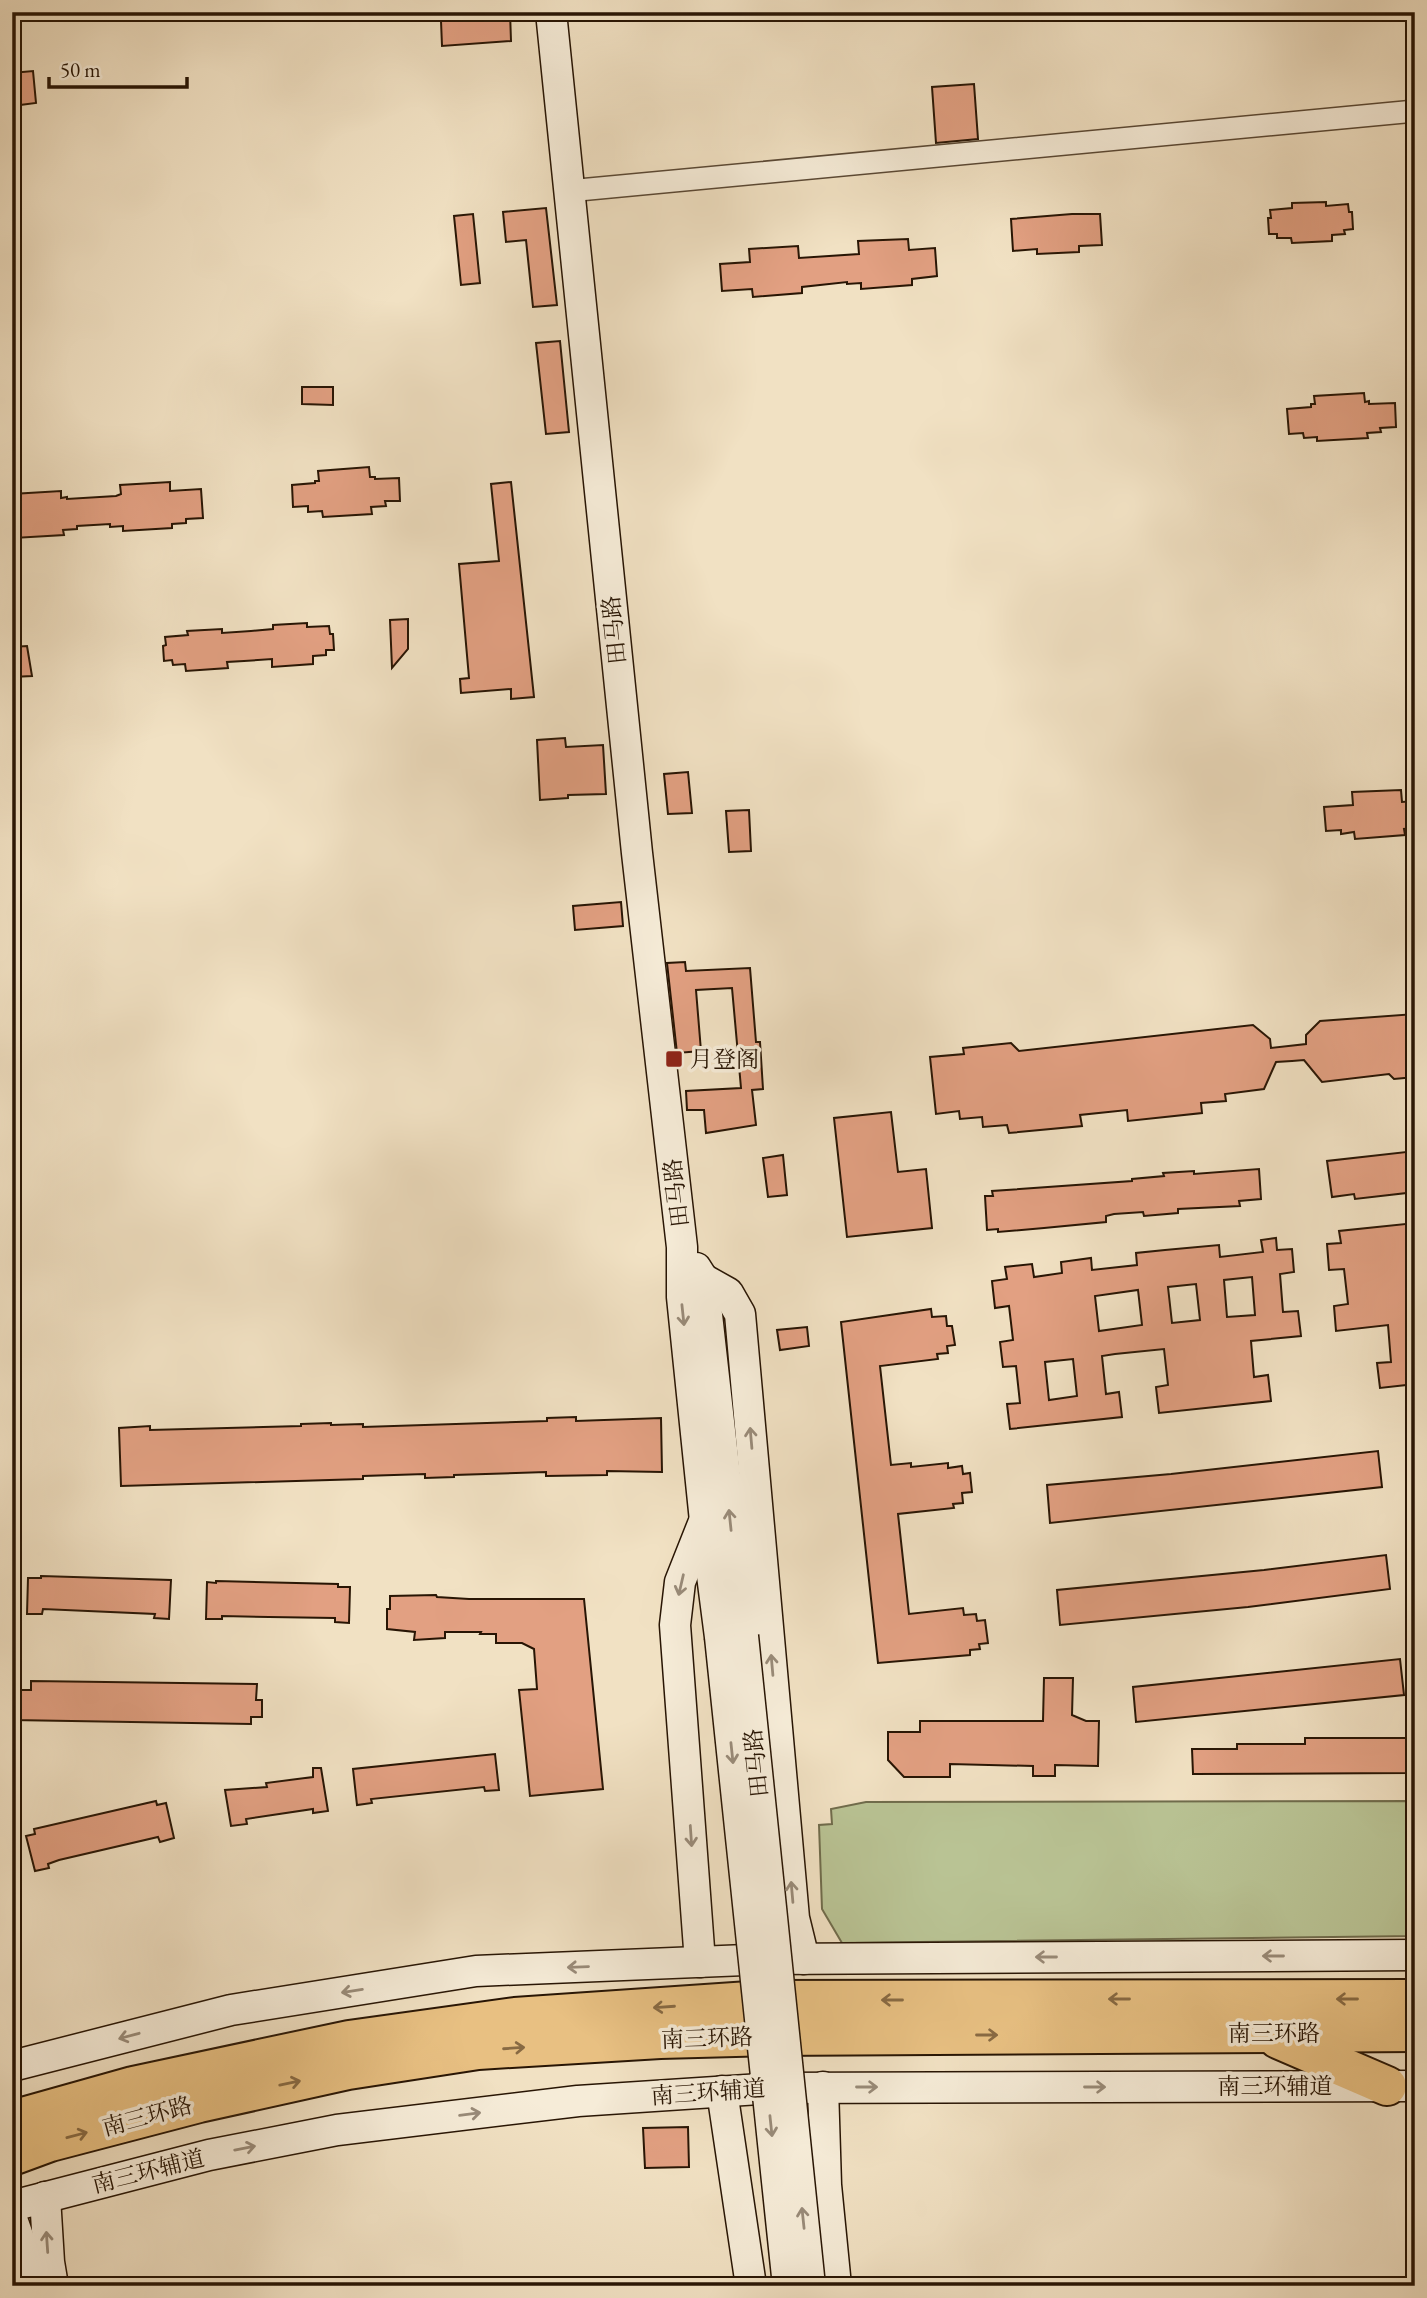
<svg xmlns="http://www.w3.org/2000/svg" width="1427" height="2298" font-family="'EB Garamond','Noto Serif SC',serif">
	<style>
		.green { fill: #b9c394; stroke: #706c4c; stroke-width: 2 }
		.building { fill: #e2a082; stroke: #281504; stroke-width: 2; fill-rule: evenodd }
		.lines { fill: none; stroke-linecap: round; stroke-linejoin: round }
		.street-casing { stroke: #5a4834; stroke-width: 24 }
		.secondary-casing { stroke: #281504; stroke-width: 33 }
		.highway-casing { stroke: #281504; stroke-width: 42 }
		.street { stroke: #f6ecd8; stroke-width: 21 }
		.secondary { stroke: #f6ecd8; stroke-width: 30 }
		.highway { stroke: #e8c082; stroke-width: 38 }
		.secondary-bridge-casing { stroke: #281504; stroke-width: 33; stroke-linecap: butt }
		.secondary-bridge { stroke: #f6ecd8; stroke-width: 30 }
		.oneway { stroke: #998b79 }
		.oneway2 { stroke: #886a43 }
		.poi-dot { fill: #8f2418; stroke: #f6ecd8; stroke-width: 2.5 }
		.labels { text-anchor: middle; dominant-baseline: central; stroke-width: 7; stroke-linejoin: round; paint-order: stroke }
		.street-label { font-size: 23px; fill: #281504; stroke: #f6ecd8 }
		.poi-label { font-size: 23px; fill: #281504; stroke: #f6ecd8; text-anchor: start }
	</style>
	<rect width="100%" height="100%" fill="#f1e1c3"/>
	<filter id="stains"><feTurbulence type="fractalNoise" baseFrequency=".00286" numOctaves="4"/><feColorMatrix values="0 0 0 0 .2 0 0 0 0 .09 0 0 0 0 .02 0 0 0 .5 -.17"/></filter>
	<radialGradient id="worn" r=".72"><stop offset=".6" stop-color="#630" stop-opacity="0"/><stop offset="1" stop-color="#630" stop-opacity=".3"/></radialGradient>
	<path class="green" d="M1415,1801V1936L842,1943L822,1909L819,1825L832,1824L831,1809L866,1802Z"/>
	<g class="building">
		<path d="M483,12H510L511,41L442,46L441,21L484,18Z"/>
		<path d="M33,71L36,103L12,106V73Z"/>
		<path d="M974,84L978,139L936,143L932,87Z"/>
		<path d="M1326,202V206L1348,204L1349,212H1352L1353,229L1344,230L1345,234L1332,235V241L1292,243L1291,238H1277V234H1269L1268,218H1271L1270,210L1292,208V203Z"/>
		<path d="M546,208L557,305L533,307L526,240L506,242L503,212Z"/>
		<path d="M473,214L480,283L461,285L454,216Z"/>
		<path d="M1072,214H1100L1102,245L1079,246V252L1037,254V249L1013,251L1011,219Z"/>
		<path d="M908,239L909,250L935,248L937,276L912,279V285L861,289V283L847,284V282L802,287V293L753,297L752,289L722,291L720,264L750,262L749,249L798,246L799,258L859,254L858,241Z"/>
		<path d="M560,341L569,432L546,434L536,343Z"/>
		<path d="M302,387H333V405L302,404Z"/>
		<path d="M1364,393L1365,402L1369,401V404L1395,403L1396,427L1380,428L1381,432L1367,433L1368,438L1317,441V437L1304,438L1303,433L1289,434L1287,409L1311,407V404H1315L1314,396Z"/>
		<path d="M369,467L370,477H375V479L399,478L400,501H385L386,506L371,507L372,514L323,517L322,511L308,512V506L293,507L292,485L315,483V481H319L318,471Z"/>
		<path d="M170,482V491L201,489L203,518L186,519V523L172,524V528L123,531V526L110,527V524L77,526V529L63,530L64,535L14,538V534H12V494L61,491V498L67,497V499L116,496L121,494L120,485Z"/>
		<path d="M511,482L534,697L511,699V689L461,693L460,679L469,678L459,564L499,561L491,484Z"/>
		<path d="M408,619V649L392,668L390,620Z"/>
		<path d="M307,623V627L329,626L330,634H333L334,650H326V655L313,656V664L272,667V659L244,661L227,662L228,668L186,671L185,664L173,665L172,660L164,661L163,646L166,645L165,637L188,635L187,631L222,629V633L251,631L273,629V625Z"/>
		<path d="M27,646L32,676L12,677V647Z"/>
		<path d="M565,738L566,747L603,745L606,794L568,795V798L540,800L537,740Z"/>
		<path d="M688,772L692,813L668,814L664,774Z"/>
		<path d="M1401,790L1402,802L1415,801V828L1404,829L1405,835L1355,839L1354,832L1341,834V830L1326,831L1324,807L1353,805L1352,792Z"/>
		<path d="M749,810L751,851L729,852L726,811Z"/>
		<path d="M621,902L623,926L575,930L573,906Z"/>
		<path d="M685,962L686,971L750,968L756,1042H760L763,1089L752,1090L756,1125L706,1133L704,1110H687L686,1091L741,1088L732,988L696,990L701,1051L677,1053L667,963Z"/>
		<path d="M1415,1014V1077L1394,1079L1389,1074L1322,1082L1304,1060L1292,1061L1276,1062L1264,1089L1225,1094L1226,1101L1201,1103L1202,1113L1128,1121L1127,1110L1080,1115L1082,1126L1009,1133L1007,1125L983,1127L982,1117L960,1119L959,1111L936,1114L930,1057L964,1054L963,1048L1011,1043L1019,1051L1253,1025L1270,1039L1271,1048L1306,1044V1035L1320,1021Z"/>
		<path d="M891,1112L898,1172L926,1169L932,1228L847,1237L834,1118Z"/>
		<path d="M1415,1151V1192L1355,1199L1354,1194L1332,1197L1327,1161Z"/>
		<path d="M783,1155L787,1195L768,1197L763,1158Z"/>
		<path d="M1259,1169L1261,1199L1239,1201L1240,1206L1178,1209V1213L1144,1216L1143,1212L1114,1214L1106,1216V1222L1044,1228L998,1232V1229L987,1230L985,1196H993L992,1191L1132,1181V1179L1164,1176L1163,1173L1194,1171V1174Z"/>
		<path d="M1415,1223V1384L1380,1388L1377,1363L1391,1362L1388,1325L1336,1331L1334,1306L1348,1304L1344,1269L1329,1270L1327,1244L1341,1243L1339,1231Z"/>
		<path d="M1276,1238L1277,1250L1292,1249L1294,1272L1280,1274L1283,1312L1298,1311L1301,1336L1251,1341L1254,1377L1268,1375L1271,1401L1159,1413L1156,1387L1168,1385L1164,1349L1115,1354L1102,1356L1106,1394L1119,1392L1122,1417L1010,1429L1007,1404L1020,1403L1016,1366L1003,1367L1000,1342L1013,1340L1009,1306L995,1308L992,1281L1007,1279L1005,1267L1032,1264L1034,1277L1062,1273L1061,1262L1091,1258L1092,1270L1137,1265L1136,1253L1165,1250L1219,1245L1220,1257L1263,1252L1261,1240ZM1252,1277L1255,1315L1227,1317L1224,1280ZM1196,1284L1200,1320L1172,1323L1168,1287ZM1138,1290L1142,1325L1099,1331L1095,1296ZM1073,1359L1077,1396L1049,1400L1045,1362Z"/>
		<path d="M931,1309L932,1317L946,1316L947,1326H952L955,1345L947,1346L948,1353L937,1354L938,1359L880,1366L891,1465L911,1463V1467L948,1463V1468L962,1466L963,1474L970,1473L972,1492L962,1493L963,1503L953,1504L954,1508L898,1514L909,1614L963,1608L964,1615L976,1614L977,1621L985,1620L988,1643L979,1644L980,1649L970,1650V1655L878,1663L841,1322Z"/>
		<path d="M807,1327L809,1346L780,1350L777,1330Z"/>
		<path d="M576,1417V1421L661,1418L662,1472L607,1471V1475L546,1476V1472L454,1475V1477L425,1478V1474L363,1476V1479L121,1486L119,1428L150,1426V1430L301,1426V1424L331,1423V1425L363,1424V1427L547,1421V1418Z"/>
		<path d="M1378,1451L1382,1487L1050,1523L1047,1485L1171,1474Z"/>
		<path d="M1386,1555L1390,1589L1248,1607L1060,1625L1057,1590L1264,1570Z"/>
		<path d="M41,1576L171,1580L169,1619L154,1618L155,1614L43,1609L42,1614H27L28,1578H41Z"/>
		<path d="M216,1581L338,1584V1587H350L349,1623L335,1622V1618L269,1617L222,1616V1619H206L207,1582L216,1583Z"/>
		<path d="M436,1595L437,1597L469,1599H584L603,1789L530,1796L519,1690L537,1689L534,1649L522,1643H496V1634H480L481,1632H445V1638L414,1640L415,1632L387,1629V1609H390V1596Z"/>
		<path d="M1400,1659L1404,1695L1136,1722L1133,1687Z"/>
		<path d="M1044,1678H1073L1072,1715L1086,1721H1099L1098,1766L1055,1765V1776H1033V1766L950,1764V1777H904L888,1760V1732H920V1721H1043Z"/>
		<path d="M31,1681L257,1684L256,1700H262V1717H251V1724L12,1720V1690H31Z"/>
		<path d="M1305,1738H1409V1773L1193,1774L1192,1749H1237V1744H1305Z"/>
		<path d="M495,1754L499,1790L485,1791L484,1787L371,1799L372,1803L357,1805L353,1769Z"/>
		<path d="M313,1768H321L328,1811L313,1813V1809L246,1819L247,1824L231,1826L225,1790L267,1787L266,1783L313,1777Z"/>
		<path d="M156,1801L157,1805L166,1803L174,1838L160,1842L158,1837L59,1860L48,1864L49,1868L35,1871L26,1836L35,1834L34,1829Z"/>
		<path d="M688,2127L689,2167L645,2168L643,2128Z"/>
	</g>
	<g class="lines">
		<defs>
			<path id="street" d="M568,191L1415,111"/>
			<g id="secondary">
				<path d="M551,12L637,853L682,1247V1297L705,1521L720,1637"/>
				<path d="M696,1268L703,1279L743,1636"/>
				<path d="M703,1279L728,1293L740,1314L794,1918L804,1959"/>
				<path d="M700,1962L675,1625L680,1582L703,1524"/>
				<path d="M12,2066L231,2010L476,1971L768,1959L1415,1955"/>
				<path d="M823,2087L826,2185L836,2286"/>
				<path d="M722,2091L751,2286"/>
				<path d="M45,2197L49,2262L53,2286"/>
				<path d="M12,2206L209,2155L337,2130L578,2101L774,2088L1415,2086"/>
				<path d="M12,2219L26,2259L31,2286"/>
			</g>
			<g id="highway">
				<path d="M1278,2039L1387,2086"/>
				<path d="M12,2120L133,2086L349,2040L515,2017L764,2000L1415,1999"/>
				<path d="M12,2156L50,2142L199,2103L348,2070L478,2050L660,2039L770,2036L1415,2032"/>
			</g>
		</defs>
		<use href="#street" class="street-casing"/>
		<use href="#secondary" class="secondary-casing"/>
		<use href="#highway" class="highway-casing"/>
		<use href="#street" class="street"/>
		<use href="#secondary" class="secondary"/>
		<use href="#highway" class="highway"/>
		<defs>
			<g id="secondary-bridge">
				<path d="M743,1636L810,2286"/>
				<path d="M720,1637L788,2286"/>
			</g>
		</defs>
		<use href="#secondary-bridge" class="secondary-bridge-casing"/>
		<use href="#secondary-bridge" class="secondary-bridge"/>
	</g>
	<defs><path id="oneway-shaft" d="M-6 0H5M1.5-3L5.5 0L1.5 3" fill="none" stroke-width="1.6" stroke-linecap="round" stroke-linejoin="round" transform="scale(1.75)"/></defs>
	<g class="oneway">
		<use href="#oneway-shaft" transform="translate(683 1315) rotate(84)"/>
		<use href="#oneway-shaft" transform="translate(751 1438) rotate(-95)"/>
		<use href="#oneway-shaft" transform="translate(730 1520) rotate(-96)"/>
		<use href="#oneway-shaft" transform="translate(681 1585) rotate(103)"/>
		<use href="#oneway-shaft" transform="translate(772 1665) rotate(-95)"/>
		<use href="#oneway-shaft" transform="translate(732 1753) rotate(84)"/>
		<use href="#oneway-shaft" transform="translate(691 1836) rotate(86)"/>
		<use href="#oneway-shaft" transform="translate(792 1892) rotate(-95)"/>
		<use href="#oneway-shaft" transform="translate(1273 1956) rotate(180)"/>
		<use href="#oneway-shaft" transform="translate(1046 1957) rotate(180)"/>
		<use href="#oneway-shaft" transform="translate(578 1967) rotate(178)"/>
		<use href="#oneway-shaft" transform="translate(352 1991) rotate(171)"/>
		<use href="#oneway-shaft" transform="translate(129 2036) rotate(165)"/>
		<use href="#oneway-shaft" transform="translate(867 2087)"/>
		<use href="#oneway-shaft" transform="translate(1095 2087)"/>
		<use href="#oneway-shaft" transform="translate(470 2114) rotate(-7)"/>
		<use href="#oneway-shaft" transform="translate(771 2126) rotate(84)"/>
		<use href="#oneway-shaft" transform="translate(245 2148) rotate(-11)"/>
		<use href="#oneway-shaft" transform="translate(803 2218) rotate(-96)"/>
		<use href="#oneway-shaft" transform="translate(47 2242) rotate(-94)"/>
	</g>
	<g class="oneway2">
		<use href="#oneway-shaft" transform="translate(1119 1999) rotate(180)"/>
		<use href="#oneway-shaft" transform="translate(1347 1999) rotate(180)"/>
		<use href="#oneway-shaft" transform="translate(892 2000) rotate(180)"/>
		<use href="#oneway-shaft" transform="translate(664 2007) rotate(176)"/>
		<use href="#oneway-shaft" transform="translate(987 2035)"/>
		<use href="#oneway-shaft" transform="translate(514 2048) rotate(-4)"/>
		<use href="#oneway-shaft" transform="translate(290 2083) rotate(-12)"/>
		<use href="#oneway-shaft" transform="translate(77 2135) rotate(-15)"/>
	</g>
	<rect class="poi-dot" x="665" y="1050" width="18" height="18" rx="3.5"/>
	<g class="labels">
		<g class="street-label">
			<text transform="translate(614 630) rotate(-96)">田马路</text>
			<text transform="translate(676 1193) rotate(-97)">田马路</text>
			<text transform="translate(756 1763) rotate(-96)">田马路</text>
			<text x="1274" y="2033">南三环路</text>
			<text transform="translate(707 2038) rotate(-2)">南三环路</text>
			<text x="1275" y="2086">南三环辅道</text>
			<text transform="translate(708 2092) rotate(-4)">南三环辅道</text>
			<text transform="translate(147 2116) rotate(-15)">南三环路</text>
			<text transform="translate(148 2171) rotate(-14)">南三环辅道</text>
		</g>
		<g class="poi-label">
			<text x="690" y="1059">月登阁</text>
		</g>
	</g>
	<rect width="1427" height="2298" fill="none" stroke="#f1e1c3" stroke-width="42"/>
	<rect x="14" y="14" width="1399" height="2270" fill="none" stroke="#281504" stroke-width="3.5"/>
	<rect x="21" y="21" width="1385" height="2256" fill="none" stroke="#281504" stroke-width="2"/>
	<path d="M49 77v10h138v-10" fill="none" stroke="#281504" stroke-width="3.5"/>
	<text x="60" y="77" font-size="21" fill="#281504" stroke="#f6ecd8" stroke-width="5" paint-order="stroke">50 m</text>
	<rect width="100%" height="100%" filter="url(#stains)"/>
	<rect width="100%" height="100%" fill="url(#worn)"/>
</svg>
